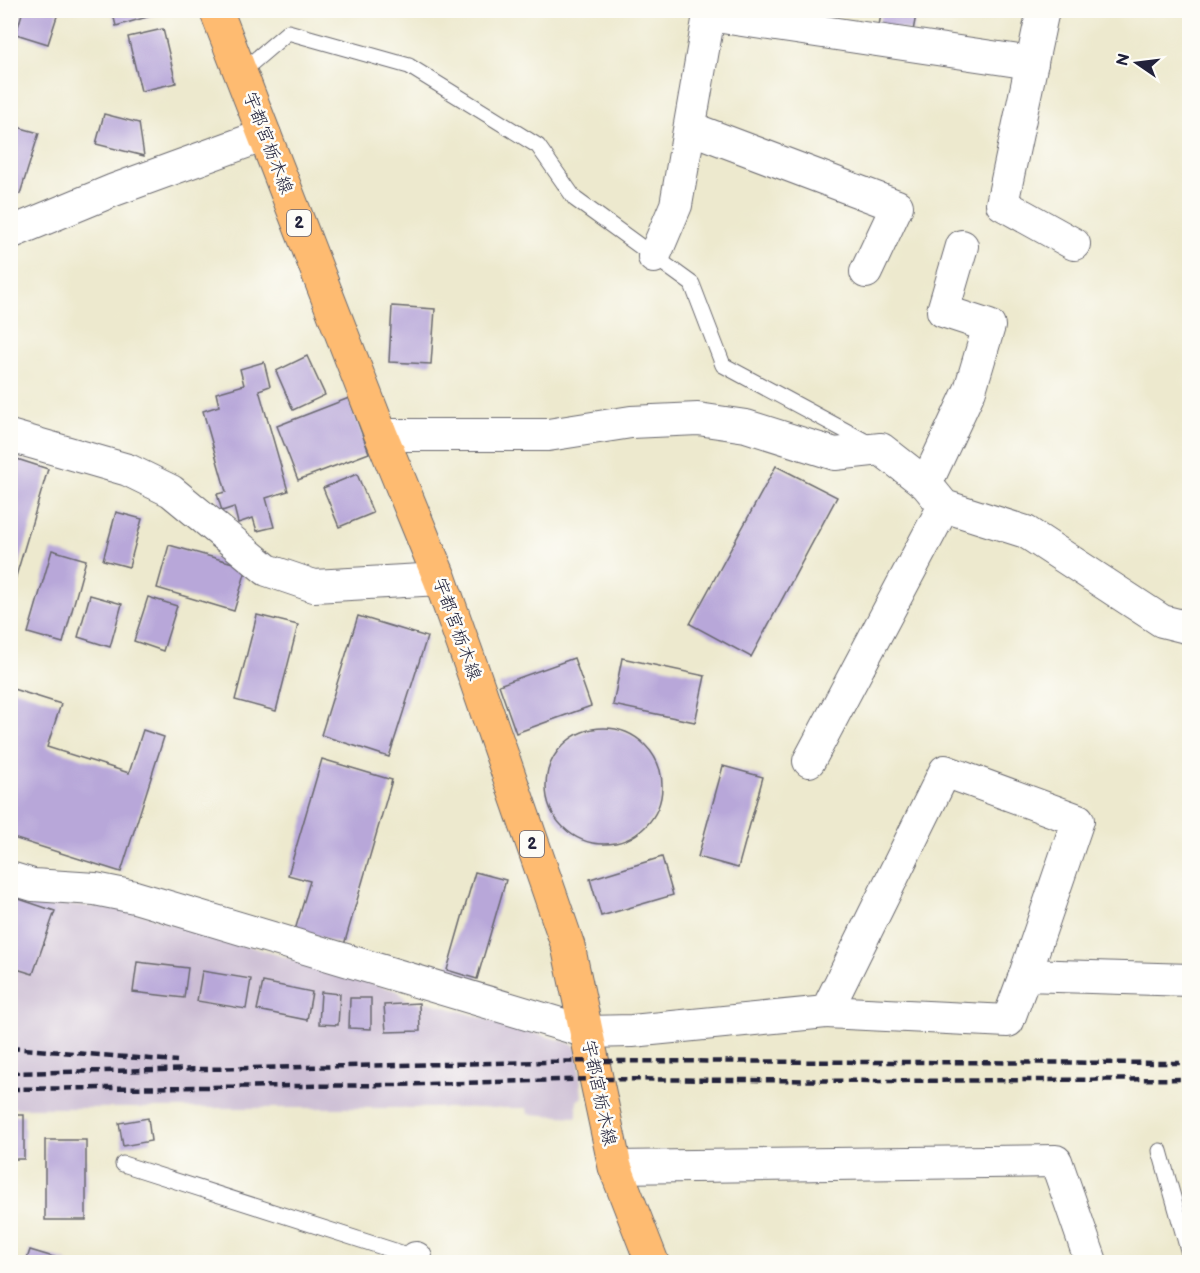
<svg xmlns="http://www.w3.org/2000/svg" width="1200" height="1273" font-family="'Balsamiq Sans','Klee One',sans-serif">
	<style>
		.industrial { fill: #ccbed4 }
		.building { fill: #b8a7d9 }
		.lines { fill: none; stroke-linecap: round; stroke-linejoin: round }
		.lane-casing { stroke: #69686e; stroke-width: 17 }
		.street-casing { stroke: #69686e; stroke-width: 34 }
		.primary-casing { stroke: #69686e; stroke-width: 35 }
		.lane { stroke: #fff; stroke-width: 15 }
		.street { stroke: #fff; stroke-width: 32 }
		.primary { stroke: #febb71; stroke-width: 33 }
		.rail { stroke: #22223b; stroke-width: 4.5; stroke-dasharray: 9 4.5; stroke-linecap: butt }
		.labels { text-anchor: middle; dominant-baseline: central; stroke-width: 5; stroke-linejoin: round; paint-order: stroke }
		.shield { fill: #fdfcf7; stroke: #646373; stroke-width: 1.5 }
		.shield-label { font-size: 16px; font-weight: bold; fill: #22223b }
		.street-label { font-size: 18px; fill: #22223b; stroke: #fdfcf7 }
	</style>
	<rect width="100%" height="100%" fill="#fdfcf7"/>
	<filter id="ink" filterUnits="userSpaceOnUse"><feTurbulence type="fractalNoise" baseFrequency=".0167" numOctaves="2"/><feDisplacementMap in="SourceGraphic" scale="12" xChannelSelector="R" yChannelSelector="G"/><feConvolveMatrix kernelMatrix="1 2 1 2 8 2 1 2 1" color-interpolation-filters="sRGB"/></filter>
	<filter id="wash" filterUnits="userSpaceOnUse"><feTurbulence type="fractalNoise" baseFrequency=".008" numOctaves="4" result="noise"/><feDisplacementMap in="SourceGraphic" scale="24" xChannelSelector="R" yChannelSelector="G"/><feGaussianBlur stdDeviation="1.35" result="paint"/><feColorMatrix in="noise" values="0 0 0 0 0 0 0 0 0 0 0 0 0 0 0 0 0 1.4 0 .05"/><feComposite in="paint" operator="in"/></filter>
	<g filter="url(#wash)">
		<rect width="100%" height="100%" fill="#ede9ce"/>
		<path class="industrial" d="M10,893L44,903L125,909L398,991L406,999L421,1003L428,1002L573,1044L578,1050L582,1097L577,1101V1117L528,1114L527,1108H11Z"/>
		<g id="blocks">
			<g class="building">
				<path d="M23,10H59L48,44L16,34Z"/>
				<path d="M112,10H168V11L116,26Z"/>
				<path d="M882,10H917L913,31L879,25Z"/>
				<path d="M163,29L176,83L141,91L128,37Z"/>
				<path d="M104,114L139,123L144,156L96,144Z"/>
				<path d="M10,125L39,133L20,194L10,191Z"/>
				<path d="M392,306L435,309L431,364L389,362Z"/>
				<path d="M307,356L325,395L293,410L276,371Z"/>
				<path d="M264,362L270,386L259,390L288,491L266,498L274,527L257,531L253,518L238,523L234,507L222,511L217,494L226,492L203,411L219,406L216,393L244,385L240,369Z"/>
				<path d="M349,398L369,453L298,480L277,426Z"/>
				<path d="M17,459L48,469L11,593L10,481Z"/>
				<path d="M776,466L837,497L751,657L690,624Z"/>
				<path d="M357,474L373,513L339,527L323,488Z"/>
				<path d="M116,512L142,519L129,567L103,560Z"/>
				<path d="M169,545L247,567L234,611L157,588Z"/>
				<path d="M52,550L86,560L63,643L28,633Z"/>
				<path d="M90,595L122,604L110,647L78,637Z"/>
				<path d="M148,597L177,606L163,651L134,641Z"/>
				<path d="M257,615L298,625L276,711L235,700Z"/>
				<path d="M358,616L427,637L389,757L321,735Z"/>
				<path d="M574,658L591,706L516,733L499,685Z"/>
				<path d="M622,658L705,676L695,722L613,705Z"/>
				<path d="M10,688L61,704L47,747L129,773L143,730L164,737L121,872L10,837Z"/>
				<circle cx="604" cy="786" r="58"/>
				<path d="M322,759L392,780L344,945L295,930L310,881L288,875Z"/>
				<path d="M723,766L763,777L738,868L698,857Z"/>
				<path d="M662,857L673,895L601,916L590,879Z"/>
				<path d="M475,872L506,880L477,979L447,970Z"/>
				<path d="M10,896L55,911L33,974L10,967Z"/>
				<path d="M137,962L188,968L184,998L133,992Z"/>
				<path d="M202,971L251,979L246,1009L197,1001Z"/>
				<path d="M263,982L312,992L307,1020L257,1010Z"/>
				<path d="M321,992L340,994L338,1025L319,1024Z"/>
				<path d="M350,998H371V1029L349,1028Z"/>
				<path d="M419,1003L420,1031L386,1032L384,1005Z"/>
				<rect x="10" y="1115" width="14" height="44"/>
				<path d="M148,1118L151,1141L123,1146L119,1123Z"/>
				<rect x="45" y="1140" width="41" height="80"/>
				<path d="M30,1250L70,1262H26Z"/>
			</g>
		</g>
	</g>
	<g filter="url(#ink)">
		<use href="#blocks" fill-opacity="0" stroke="#69686e" stroke-width="1.5"/>
		<g class="lines">
			<defs>
				<g id="lane">
					<path d="M240,73L288,32L409,66L538,146L575,199L692,284L723,365L874,446"/>
					<path d="M1160,1151L1190,1257"/>
					<path d="M123,1164L420,1259"/>
				</g>
				<g id="street">
					<path d="M709,10V15L1032,63"/>
					<path d="M1043,10L1002,204L1074,244"/>
					<path d="M690,128L897,206L866,272"/>
					<path d="M10,233L114,190L265,135"/>
					<path d="M654,257L676,205L709,15"/>
					<path d="M381,435H548L631,422L698,419L746,426L835,454L881,449L926,484L944,506L1026,532L1162,621L1190,628"/>
					<path d="M10,436L128,470L171,491L267,570L314,586L440,579"/>
					<path d="M926,484L970,390L989,326L943,311L962,246"/>
					<path d="M809,761L944,506"/>
					<path d="M10,878L33,885L95,889L135,897L587,1032L632,1031L826,1012L945,771L1078,820L1025,975"/>
					<path d="M826,1012L1008,1021L1025,975L1190,980"/>
					<path d="M615,1167L1056,1161L1091,1262"/>
					<path d="M414,1262L416,1258"/>
				</g>
				<path id="primary" d="M216,10L381,435L440,579L471,666L568,946L615,1167L652,1262"/>
			</defs>
			<use href="#lane" class="lane-casing"/>
			<use href="#street" class="street-casing"/>
			<use href="#primary" class="primary-casing"/>
			<use href="#lane" class="lane"/>
			<use href="#street" class="street"/>
			<use href="#primary" class="primary"/>
			<g class="rail">
				<path d="M10,1048L177,1061"/>
				<path d="M10,1073L592,1061L1190,1063"/>
				<path d="M10,1089L393,1085L596,1079L885,1081L1190,1079"/>
			</g>
		</g>
	</g>
	<g class="labels">
		<g class="shield">
			<rect x="287" y="210" width="24" height="26" rx="4.5"/>
			<rect x="520" y="831" width="24" height="26" rx="4.5"/>
		</g>
		<g class="shield-label">
			<text x="299" y="223">2</text>
			<text x="532" y="844">2</text>
		</g>
		<g class="street-label">
			<text transform="translate(268 143) rotate(69)">宇都宮栃木線</text>
			<text transform="translate(457 629) rotate(70)">宇都宮栃木線</text>
			<text transform="translate(599 1093) rotate(78)">宇都宮栃木線</text>
		</g>
	</g>
	<rect width="1200" height="1273" fill="none" stroke="#fdfcf7" stroke-width="36"/>
	<g transform="translate(1137 63) rotate(284)" stroke="#fdfcf7" stroke-width="4.5" paint-order="stroke">
	<path d="M0-4.5L10 22L0 15L-10 22Z" fill="#22223b"/>
	<text y="-9" font-size="16" font-weight="bold" text-anchor="middle" fill="#22223b">N</text>
	</g>
</svg>
